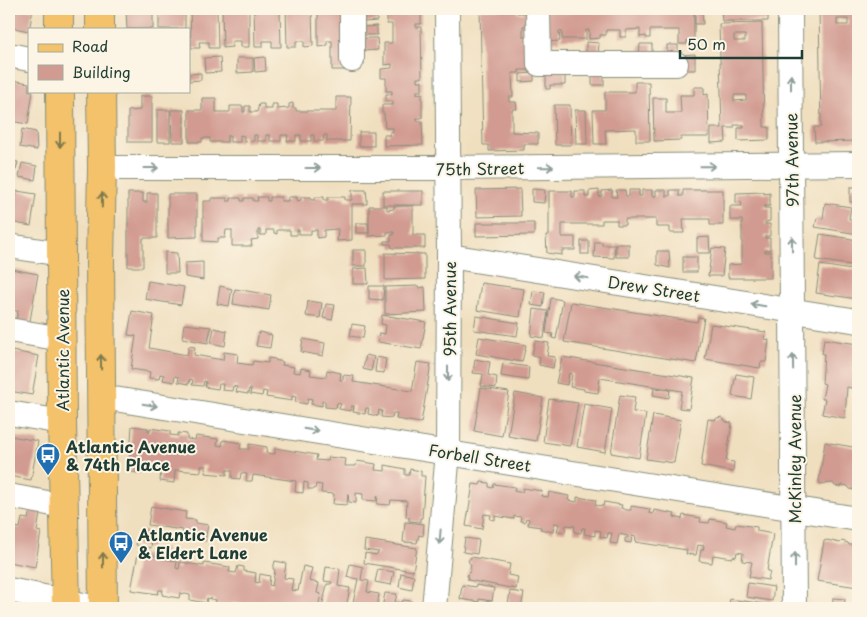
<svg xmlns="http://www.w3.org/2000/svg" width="867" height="617" font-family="'Playpen Sans',sans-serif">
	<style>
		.building { fill: #d29b92; fill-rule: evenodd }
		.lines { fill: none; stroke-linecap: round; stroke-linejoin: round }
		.minor-casing { stroke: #888e7a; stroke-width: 26 }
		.major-casing { stroke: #888e7a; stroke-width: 30 }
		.minor { stroke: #fff; stroke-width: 24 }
		.major { stroke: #f3c26a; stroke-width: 28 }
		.oneway { stroke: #8f9e9a }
		.oneway2 { stroke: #7e794c }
		.labels { text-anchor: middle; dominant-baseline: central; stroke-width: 4; stroke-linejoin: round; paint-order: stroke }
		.street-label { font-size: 16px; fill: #1f3d34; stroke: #fcf5e5 }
		.poi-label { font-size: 16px; font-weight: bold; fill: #1f3d34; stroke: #fcf5e5; text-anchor: start }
	</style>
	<rect width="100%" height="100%" fill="#fcf5e5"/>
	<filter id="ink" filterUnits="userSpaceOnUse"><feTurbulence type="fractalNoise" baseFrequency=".02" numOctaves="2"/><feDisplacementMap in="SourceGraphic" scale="10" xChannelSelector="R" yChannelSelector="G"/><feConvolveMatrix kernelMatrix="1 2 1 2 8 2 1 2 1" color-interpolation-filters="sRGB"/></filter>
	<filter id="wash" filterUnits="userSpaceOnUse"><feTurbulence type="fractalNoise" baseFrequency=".0096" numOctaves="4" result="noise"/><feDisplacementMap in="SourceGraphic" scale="20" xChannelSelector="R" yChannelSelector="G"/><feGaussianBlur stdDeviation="1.12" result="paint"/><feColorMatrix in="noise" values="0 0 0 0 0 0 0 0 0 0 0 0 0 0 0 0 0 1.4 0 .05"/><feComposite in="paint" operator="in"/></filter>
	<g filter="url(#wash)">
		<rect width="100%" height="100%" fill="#f0dfbf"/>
		<g id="blocks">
			<g class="building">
				<path d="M9,9H33L29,31L9,27Z"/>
				<path d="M126,9H153V29H127Z"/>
				<rect x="159" y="9" width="26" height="20"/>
				<path d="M190,9H217L218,48H209V42H199L200,48H191Z"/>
				<path d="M222,9H249V47H241V41H232V47L223,48Z"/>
				<path d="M254,9H280L281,47H272V41H263V47H255Z"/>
				<path d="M286,9H312L313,46L304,47V41H296V47H287Z"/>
				<path d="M318,9H345L350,70H332V41H327V46L318,47Z"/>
				<path d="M358,9H421V24H416V27H421L422,78H417V81H422V91H417V94L422,93V118H417V121H422L423,145L384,146V135H390V131L393,132V128H385L384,113H382V105H393V101H386V94H392V91H386V78H381V69L392,68V64L384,65V43H392V24H387V16H392V11H358Z"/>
				<path d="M480,9H517V13H524V9H536V25L523,26V37H532L533,70H519V73H512L513,97H509V102H516L517,109H512V132L538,133V144H524V150L489,151V145H483Z"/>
				<path d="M544,9H694V40H687V44H679V30H650V38H646V36L640,37V29L626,30V37H620V30H606V35H600V38L589,39V30H586V39H562V31H559L560,41L545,42Z"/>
				<path d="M695,9H702L703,24H695Z"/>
				<path d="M721,9H768V21H722Z"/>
				<path d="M819,9H858V141L815,142L814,127H821ZM837,19H848V25H837Z"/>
				<path d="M364,13H377V21L364,22Z"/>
				<path d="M762,23L764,127H769V140L738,141V128H744V125H734V128H725L726,142L711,143V128H722L719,24ZM734,35H745V41H734ZM734,95H746V100L734,101Z"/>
				<path d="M377,26V35H364L363,27Z"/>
				<path d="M363,38H377L378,50L363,51Z"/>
				<path d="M586,42L599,43L598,56L586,55Z"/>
				<path d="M640,44H652V58L639,57Z"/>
				<rect x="667" y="45" width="11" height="14"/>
				<path d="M695,54V70H681V55Z"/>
				<path d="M220,57L221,72L205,73L204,58Z"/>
				<path d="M265,57L266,71L255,72L254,58Z"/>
				<path d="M237,58H253V72L237,73Z"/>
				<path d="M546,71H565V85H550V89H546Z"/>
				<rect x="592" y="72" width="12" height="13"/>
				<path d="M201,73V80L189,81V74Z"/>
				<path d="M534,73V81L520,82V74Z"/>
				<path d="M12,80L29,83V91H33L28,124L9,121L10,106H9V87H11Z"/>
				<path d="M635,82H649L650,141H636V129L605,130L606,144H594L593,110H605V92H635Z"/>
				<path d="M694,87H704V95L708,94L709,137H681V140L654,141L653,98H666V113H681L680,95H694Z"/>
				<path d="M140,96H152V142H128V111L140,110Z"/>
				<path d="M336,97H351L350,141H327V135H324L323,141H314V135H311V141H301V135H296V141H287L288,135H281V141H270V135H266V141H257V135H254V141L244,142V136L240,135V142H230V136H227V142H210V138H202V142H189V110H202V98H216V112H230V106H243V112H245V106H250V112H257L259,104H264V109H272V104H277V109L289,108V104L293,103V108H296V111H336Z"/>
				<path d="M554,105H570L571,145H555Z"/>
				<rect x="157" y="110" width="13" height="32"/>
				<path d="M171,110H184V142H172Z"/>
				<path d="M575,110H586L587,144H576Z"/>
				<path d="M22,129L36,132L37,150L20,147Z"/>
				<rect x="359" y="132" width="15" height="14"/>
				<path d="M9,160L18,162L16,170L9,169Z"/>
				<path d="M22,163L37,166L35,180L19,177Z"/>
				<rect x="850" y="187" width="8" height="15"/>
				<path d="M520,189L521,216L477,217L476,190Z"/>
				<path d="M532,189L545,190L544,203L532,202Z"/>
				<path d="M352,190H366L367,199V204H352V240L337,241L338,229L324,230V237L317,238V230H311V234H299V230H297V235H290V230H277V234L274,233V230H266V235H260V230H258V239L251,240L252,246H232V230H226L225,238H218V242L203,241V201H211V198H227V201H231V198H241V201H244V198H253V201H258L257,197H267V201H270V197H281V201H288V197H297V201L301,200V197H311V200H315V197H324V200H328V197H345V200H352Z"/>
				<path d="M599,190V197L602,196V191L612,190V197H617L616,190H625L626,196H629V190H639V196H642V190H652V196H656V190H666V196H670V190H679V196H683V190H723V225H710V219H683L684,233H670V227H656V219H625V225H617V220H602V224H562V237H575V250H562V255L547,253L546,235H549V191H572V197H575V191H585V197H589V191Z"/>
				<path d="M17,191L36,194L31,226L10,222L9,196L16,197Z"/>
				<rect x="383" y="191" width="40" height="14"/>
				<path d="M764,192V194L770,193V206H764V208H770V221L765,222V224H770V236H765V238H770V250H765V252H771V278H728V265L742,264V220H730V206H742L741,202L736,203V193Z"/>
				<path d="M128,193H143V202H147V193H157V238H143V267H128Z"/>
				<path d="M168,194H197V237L168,238Z"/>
				<path d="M825,203L851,207L849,219L858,220V234L815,227L817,218L823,219Z"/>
				<path d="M369,206H387V210L394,209V206H413V235H425V248H392L391,244H384V241H391V235H394V232H387V235L369,236Z"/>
				<path d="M356,223H368L369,233H356Z"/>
				<path d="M476,223H534V235L476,236Z"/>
				<path d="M820,234L858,240V266L816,260Z"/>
				<path d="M709,237L710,253H697V238Z"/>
				<rect x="581" y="241" width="8" height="13"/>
				<path d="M595,242H602V245H615L614,258L594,257Z"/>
				<rect x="616" y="244" width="13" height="13"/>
				<path d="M712,248L725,249L722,276H708Z"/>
				<rect x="353" y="250" width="13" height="16"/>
				<path d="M657,251H669L670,268L657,265Z"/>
				<path d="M165,252L177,253L178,273H165Z"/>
				<path d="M385,253L425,254V279L385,280Z"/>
				<rect x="683" y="257" width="14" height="15"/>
				<path d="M203,262V280L185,277V263Z"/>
				<path d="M820,265L858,271V299L816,293Z"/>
				<path d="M367,268L368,284H353V269Z"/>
				<path d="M11,269L38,274L29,327L15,325L18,311L9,310V282Z"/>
				<path d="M148,281L184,287L181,305L145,299Z"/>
				<path d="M481,283L524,289L520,317L477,310Z"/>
				<path d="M220,286L232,289L229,306L217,304Z"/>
				<path d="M369,286H384L383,300L369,299Z"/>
				<path d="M419,286V288L425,287L426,312L385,314V287Z"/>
				<path d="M235,289L271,295L269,310L233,304Z"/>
				<path d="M533,291L545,292L543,307L531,305Z"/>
				<path d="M551,298L563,300L556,339L552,338L553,334L546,333Z"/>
				<path d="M308,301L322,303L320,318L306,316Z"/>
				<path d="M571,302L697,322L698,317L704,318L696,363L564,342Z"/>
				<path d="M326,304L335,305L332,320L323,318Z"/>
				<path d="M534,309L548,311L544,338L531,336Z"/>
				<path d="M132,311L154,315L149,348L187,355L189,346L195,347L194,355L223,360L224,352L238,354L237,363L252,365L253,361L268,363V358L275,359V360L283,362L282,365L294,367L293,372L300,373L301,368L311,370L310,375L326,377L327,370L341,373L340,380H343V375L354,376L353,382L412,391L417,362L431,364L421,423L396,419L397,413H393L392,418L381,417L382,411L379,410L378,416L368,414L369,408H366L365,414L353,412L354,406H351V411L339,409L341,404L337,403L336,408L325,407V401H322V406L311,404L312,399L308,398L307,404L295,402L296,397L292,396V401L266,397L267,392L263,391L262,396L250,394L251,389H249L248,394L236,392L237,387L233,386L232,391L222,390L223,384H219L218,389L205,387L206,382L204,381L203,386L192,385L193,380L190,379L189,384L178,382L179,377L175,376L174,382L163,380L164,375L160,374L159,379L149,378L150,372L131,369L136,336L128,335Z"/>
				<path d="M382,315L426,322L421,349L378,342L379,333L385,334L386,325L381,324Z"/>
				<path d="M476,316L519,323L517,336L474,330Z"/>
				<path d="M184,324L211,327L208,343L182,338Z"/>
				<path d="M352,324L365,326L363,338L350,336Z"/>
				<path d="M711,324L766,332L764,339L769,340L766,362H761L760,368L705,359Z"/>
				<path d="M214,328L227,331L225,346L211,343Z"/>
				<path d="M259,332L272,335L270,348L256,346Z"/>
				<path d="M479,337L526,345L522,362L476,354Z"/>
				<path d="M303,339L325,343L323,356L301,352Z"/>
				<path d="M824,339L858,344L853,373L858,374L856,389L847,387L845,418L822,414L825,399H822L825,384L822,383L824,354H822Z"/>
				<path d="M535,341L549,343L547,356L555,357L553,368L539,365L540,357L532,355Z"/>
				<path d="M12,351L39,356L32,395L9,391V368Z"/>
				<path d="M366,355L374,357L371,371L363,369Z"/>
				<path d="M377,357L386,359L384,373L375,372Z"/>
				<path d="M562,357L694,378L689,409L679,408L682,391L600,378L598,393L584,391V389L570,387L572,374L569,373L567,385L556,383Z"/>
				<path d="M475,359L490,362L488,375L497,377L496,388L481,386L483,374L473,373Z"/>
				<path d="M503,363L529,367L528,380L501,376Z"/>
				<path d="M736,374L754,377L751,399L732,396Z"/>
				<path d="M481,388L509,392L502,436L474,431Z"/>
				<path d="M654,388L670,390L669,398L653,395Z"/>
				<path d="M515,393L543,398L536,441L508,436Z"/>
				<path d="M620,395L635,397L633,412L646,414L639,458L611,453Z"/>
				<path d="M549,399L578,403L570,446L543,442Z"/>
				<path d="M584,404L612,409L605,452L577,447Z"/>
				<path d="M653,415L681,420L674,463L646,459Z"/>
				<path d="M722,417L726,422L732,423L726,461L734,462L733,472L701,466L708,419L715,420L717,418Z"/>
				<path d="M132,426L148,428V432H150V428L170,431V435L178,436V433L187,434V439L195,440L196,436L218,439L217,445L222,446L223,440L241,443L240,449H249V444L267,447L266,453L275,454V448L317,455L316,460L328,461L329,457L346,459L345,466H356L357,461L376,464L375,470L385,471V465L405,469V475H409L410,469L421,471V476H425L422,518H420V522L409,521V517H406L407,501L391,500L390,505L377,504L378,496H377L376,501L363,500V494L356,493V503L349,502L348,493L347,505L333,504L334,494L321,493L322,485L316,484L315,489H308V483L304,482L303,493L295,492L296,481L253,475L252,481H246L247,474L241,473L240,479L232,478V470H227V475L205,473L206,466H201V472L175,470L174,483L160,481L161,470L141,468V473L131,472V468H129Z"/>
				<path d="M11,436L38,441L31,480L9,476V448Z"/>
				<path d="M825,442L858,448V487L856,490L850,489L848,486L842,485L841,487L835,486L833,483L820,484L819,481Z"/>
				<path d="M481,482L489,483V487L493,488L494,484L515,487L514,491L518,492H522L523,488L542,491L541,496L548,497L549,492L569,496L568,500L577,502V497L596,500L595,505L603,506L604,502L622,505L621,508L626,510H631V506L650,509L649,513L653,514L654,510L675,514L674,517L682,519L683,515L701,518L700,522L709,523L710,519L727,522L726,526L735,528L736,524L757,527V531L773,534L767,571H770L768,580L749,577L752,562L742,561L743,553L737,552L736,557L733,556L732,558L713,555L712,563L699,561L701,550H703L704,546L698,545L696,555L686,554L687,550L635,542L636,537L632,536L631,543L625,542V538H628V536L619,534L617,544L610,543L612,533H608L607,538L600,537L601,531L595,530V536L584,534L585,528H582L581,533L574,532L575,526L566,525L565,532L557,531L559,524L554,523L553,532L540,529L541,527L528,525L529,519L526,518L525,522L520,521L521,517L514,516V519L495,516V520L490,519L491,515L484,514L482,529L466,526L473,484L480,485Z"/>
				<path d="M31,506L41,508L37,531L41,532L35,567L9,562V547L12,526L20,528L22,518L28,519Z"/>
				<path d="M151,506L186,512L185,519L196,520V523L208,525L205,541L182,537L183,530L148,525Z"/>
				<path d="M405,522L424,524L423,536L419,535L417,543L403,542Z"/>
				<path d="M139,530L153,533L151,548L136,545Z"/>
				<path d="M465,538L479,540L477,554L463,552Z"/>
				<path d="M365,540L417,548L413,571L364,563L365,553L376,555L379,552L364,550Z"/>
				<path d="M827,540L840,543L842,541L848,543L849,545L858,544V587L817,581L824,541Z"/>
				<path d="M158,547L166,548L164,559L177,561L176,568L179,569L180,562L204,566V563L230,567L229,572L236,573L238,566L244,567V571L256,573L255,582L259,583L260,574L270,576L269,585L272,586L275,570L273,569L275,561L286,563L284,578L293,579L291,590L298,591L303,566L312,568L309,581L319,583L317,593L321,594L318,608H242L243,605L233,603L232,608L215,605L216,600L211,599L207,598L206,603L190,600V595L180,593L179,598L162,595L163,590H159L158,594L131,590L138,554L156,556Z"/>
				<path d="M471,557L510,564L508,575L518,577L516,589L468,580L467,575L469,573L471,565L468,561Z"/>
				<path d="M350,564L363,567L361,580L369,581L367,592L379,594L377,608H352L358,579L347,577Z"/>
				<path d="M326,567L340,569L338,586L350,588L346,608H322L327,584H331L332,582L324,581Z"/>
				<path d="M378,569L394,572L391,585L375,582Z"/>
				<path d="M401,573L414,576L412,590L399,587Z"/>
				<path d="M748,583L774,587L772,601L746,597Z"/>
				<path d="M462,585L476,587V585L494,588L492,601L479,599V602L460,599Z"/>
				<path d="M510,591L524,593L521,608L508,605Z"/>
				<path d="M385,593L397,594L395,602L402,603L403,600L412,601L411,608H382Z"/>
				<path d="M833,598L845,599L844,608H832Z"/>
				<path d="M730,599L771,605V608H728Z"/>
			</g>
		</g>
	</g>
	<g filter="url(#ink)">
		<use href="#blocks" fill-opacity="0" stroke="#888e7a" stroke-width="1"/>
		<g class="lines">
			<defs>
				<g id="minor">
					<path d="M352,9V60"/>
					<path d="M538,9L539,64H676"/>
					<path d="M790,9L794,608"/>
					<path d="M9,55L29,59"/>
					<path d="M102,168H448L858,164"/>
					<path d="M9,246L61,254"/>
					<path d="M449,256L858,321"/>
					<path d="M9,330L62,339"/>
					<path d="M102,397L858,519"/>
					<path d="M9,413L62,422"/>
					<path d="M9,496L64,506"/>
					<path d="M9,590L98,608"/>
					<path d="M434,608L448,452L449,256L447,9"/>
				</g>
				<g id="major">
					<path d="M59,9V29"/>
					<path d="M100,29V9"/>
					<path d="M60,91L62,422L66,608"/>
					<path d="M101,91L102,168L100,261L103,608"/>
				</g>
			</defs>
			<use href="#minor" class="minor-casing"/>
			<use href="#major" class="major-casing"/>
			<use href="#minor" class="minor"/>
			<use href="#major" class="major"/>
		</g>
		<defs><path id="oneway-shaft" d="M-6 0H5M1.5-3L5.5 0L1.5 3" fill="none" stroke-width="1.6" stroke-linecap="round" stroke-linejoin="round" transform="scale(1.25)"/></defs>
		<g class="oneway">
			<use href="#oneway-shaft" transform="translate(791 82) rotate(-90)"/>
			<use href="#oneway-shaft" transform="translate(708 166) rotate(-1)"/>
			<use href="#oneway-shaft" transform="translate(546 167) rotate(-1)"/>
			<use href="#oneway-shaft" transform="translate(151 168)"/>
			<use href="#oneway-shaft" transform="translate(313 168)"/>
			<use href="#oneway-shaft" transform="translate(792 244) rotate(-90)"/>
			<use href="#oneway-shaft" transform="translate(581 277) rotate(-171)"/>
			<use href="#oneway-shaft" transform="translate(758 305) rotate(-171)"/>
			<use href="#oneway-shaft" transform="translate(793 362) rotate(-91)"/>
			<use href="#oneway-shaft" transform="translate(448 374) rotate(90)"/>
			<use href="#oneway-shaft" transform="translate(150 405) rotate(9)"/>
			<use href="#oneway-shaft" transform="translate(311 430) rotate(9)"/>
			<use href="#oneway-shaft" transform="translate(440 537) rotate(95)"/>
			<use href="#oneway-shaft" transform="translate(795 560) rotate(-90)"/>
		</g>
		<g class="oneway2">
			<use href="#oneway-shaft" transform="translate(60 140) rotate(90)"/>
			<use href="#oneway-shaft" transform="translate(102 200) rotate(-89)"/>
			<use href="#oneway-shaft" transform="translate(101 362) rotate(-91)"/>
			<use href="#oneway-shaft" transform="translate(103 560) rotate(-90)"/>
		</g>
	</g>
	<defs>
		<symbol id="bus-pin" viewBox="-11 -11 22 30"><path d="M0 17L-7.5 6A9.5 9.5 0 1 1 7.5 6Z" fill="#1f6fb2" stroke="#fcf5e5"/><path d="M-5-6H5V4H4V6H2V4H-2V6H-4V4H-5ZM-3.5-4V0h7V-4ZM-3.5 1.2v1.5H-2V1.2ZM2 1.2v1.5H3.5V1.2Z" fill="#fff"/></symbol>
	</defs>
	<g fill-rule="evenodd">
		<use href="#bus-pin" x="34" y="441" width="28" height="38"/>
		<use href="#bus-pin" x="107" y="529" width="28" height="38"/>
	</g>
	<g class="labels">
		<g class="street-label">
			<text transform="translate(791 160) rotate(-91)">97th Avenue</text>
			<text transform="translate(480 168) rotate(-1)">75th Street</text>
			<text transform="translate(654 288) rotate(9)">Drew Street</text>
			<text transform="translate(449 309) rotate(-90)">95th Avenue</text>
			<text transform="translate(62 350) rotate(-90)">Atlantic Avenue</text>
			<text transform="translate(480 457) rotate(9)">Forbell Street</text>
			<text transform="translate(794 459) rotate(-90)">McKinley Avenue</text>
		</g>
		<g class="poi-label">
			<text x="66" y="446">Atlantic Avenue<tspan x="66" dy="18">&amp; 74th Place</tspan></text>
			<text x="138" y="534">Atlantic Avenue<tspan x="138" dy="18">&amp; Eldert Lane</tspan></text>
		</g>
	</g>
	<rect width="867" height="617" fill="none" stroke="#fcf5e5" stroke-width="30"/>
	<rect x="28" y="28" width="162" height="65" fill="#fcf5e5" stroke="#a4ab9e"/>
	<rect x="38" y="44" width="25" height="8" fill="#f3c26a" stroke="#a4ab9e"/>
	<text x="72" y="52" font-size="15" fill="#1f3d34">Road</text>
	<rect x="38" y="65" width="25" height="15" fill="#d29b92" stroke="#a4ab9e"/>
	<text x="72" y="78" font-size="15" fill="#1f3d34">Building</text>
	<path d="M680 50v8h122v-8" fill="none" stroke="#1f3d34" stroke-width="2.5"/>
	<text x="687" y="50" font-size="15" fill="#1f3d34" stroke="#fcf5e5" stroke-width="4" paint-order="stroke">50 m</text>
</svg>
